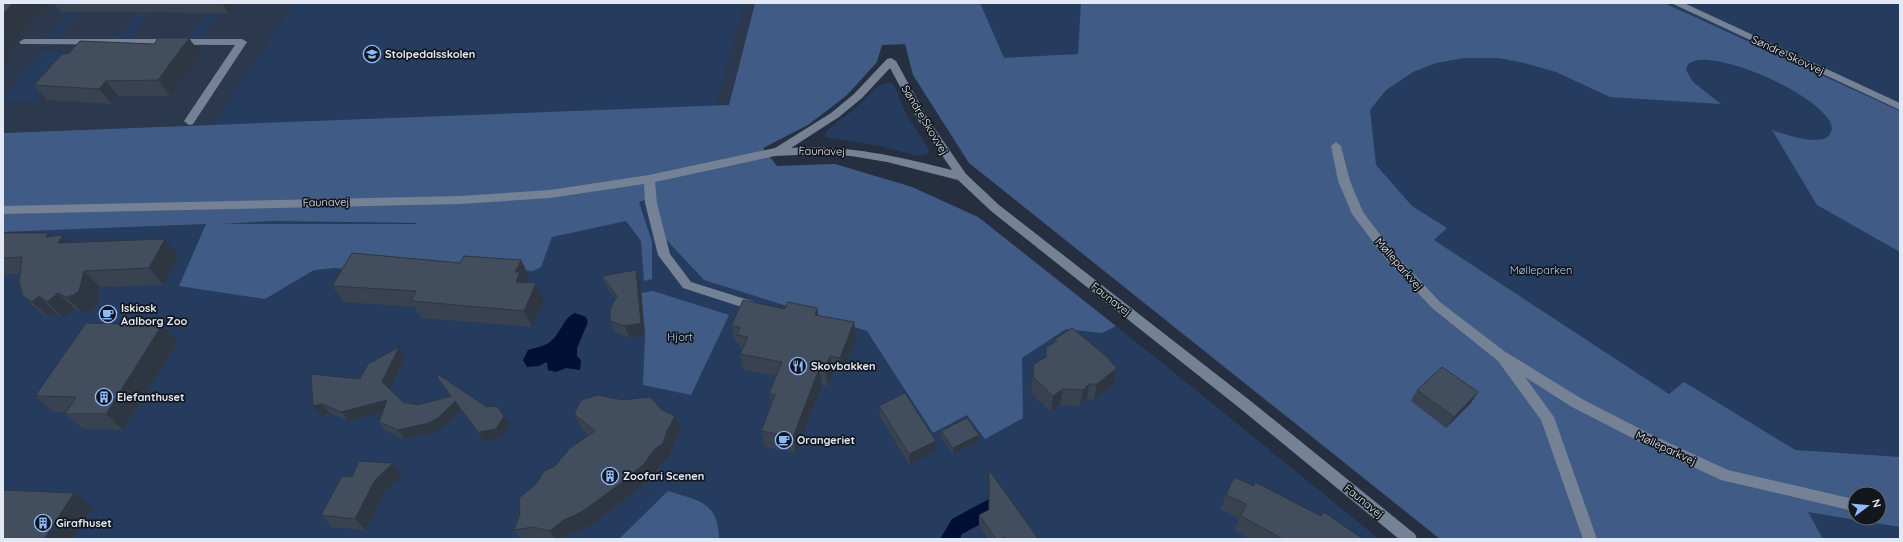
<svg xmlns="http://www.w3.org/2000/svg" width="1903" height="542" font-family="Quicksand,sans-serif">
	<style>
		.built { fill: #2b384e }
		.green { fill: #263c5f; fill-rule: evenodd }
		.forest { fill: #405b86; fill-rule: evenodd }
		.water { fill: #000f34 }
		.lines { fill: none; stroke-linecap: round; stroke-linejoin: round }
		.minor { fill: #758194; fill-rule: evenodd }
		.wall { fill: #394251 }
		.shaded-wall { fill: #2e3642 }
		.building { fill: #424d5e; stroke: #2e3642 }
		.labels { text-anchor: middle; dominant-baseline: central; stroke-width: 3.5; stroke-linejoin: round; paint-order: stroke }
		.poi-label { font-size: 11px; font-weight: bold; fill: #e3e9f4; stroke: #12171e; text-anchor: start }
		.street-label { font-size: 11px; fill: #e3e9f4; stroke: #12171e }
		.park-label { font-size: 11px; fill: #b2ccf6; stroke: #12171e }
	</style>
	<rect width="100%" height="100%" fill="#252f3f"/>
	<path class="built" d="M3,3H755L729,105L3,133Z"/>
	<g class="green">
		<path d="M295,3H744L715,106L213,125Z"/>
		<path d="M755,3H1900V539H1440L969,163L913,75L905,44L882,45C866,93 807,127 763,148ZM1855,494H1879V518H1855Z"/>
		<path d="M72,10H81L56,39H41L43,36H49Z"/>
		<path d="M140,10H152L132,35L137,36L136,38H110L112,36H119Z"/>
		<path d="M209,11H221L202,36L209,37L207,39H180L181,37H190Z"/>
		<path d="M43,52H77L35,101H3V97Z"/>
		<path d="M889,82L894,85L906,114L928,148L929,151L926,155L918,156L880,146L825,137L826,131L857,107L878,86Z"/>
		<path d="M835,164L912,187L978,217L1161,362L1379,539H3V232L273,221L459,224L635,203L777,166Z"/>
	</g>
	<g class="forest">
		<path d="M755,3H980L1004,58L1078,54L1081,3H1664L1900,111V252L1817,205L1772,130C1784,134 1826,149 1831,132C1833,128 1831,123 1829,120C1810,92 1732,57 1699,60C1695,60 1692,62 1688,64L1686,70L1693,82L1721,104L1610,97L1556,72L1524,63L1499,58H1464L1436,63L1413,72L1386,90L1370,110L1376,165L1412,206L1447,228L1434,240L1669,394L1684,382L1795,450L1900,457V527L1808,512L1823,539H1440L969,163L913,75L905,44L882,45L877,62L847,95L808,125L763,148L777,166L835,164L912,187L978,217L1116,326L1102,333L1066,329L1022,358L1023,418L985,439L967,415L933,433L867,331L704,280L662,235L656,197L639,202L652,242V279L644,281L641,241L626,221L552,237L541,267L533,271L475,268L420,274L335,268L314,270L265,299L179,286L206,224L3,232V133L729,105ZM273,221L416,223L417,224H222ZM1855,494H1879V518H1855Z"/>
		<path d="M653,291L729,315L691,395L643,385L645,335L641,293Z"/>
		<path d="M668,491C699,501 718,501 719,539H619Z"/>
	</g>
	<g class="water">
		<path d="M575,313L586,317L588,322L577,348V356L581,360L580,370L566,368L556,372L548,370L547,362L539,366L527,367L523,360L528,350C536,347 544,347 551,341C561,333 563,318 575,313Z"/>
		<path d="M989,499L988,520L962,534L960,539H940L952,519Z"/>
	</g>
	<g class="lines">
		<g class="minor">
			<path d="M1671,3H1684L1900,103V110Z"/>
			<path d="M24,39H242L247,42L193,124L189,125L184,121L235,45L21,44L19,42Z"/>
			<path d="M891,58L896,61L928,119L966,174L999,205L1252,402L1415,534L1417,539H1399L1242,410L991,211L958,180L887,162L851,156L819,154L775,156L655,182L657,203L670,254L691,282L761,304L763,307L761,310L757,312L683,288L658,255L645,203L644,184L550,198L460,204L3,214V206L460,196L550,190L649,175L775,148L831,113L854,94L887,59ZM890,68L918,120L952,170C896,156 850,145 791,148L839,117L862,98Z"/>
			<path d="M1336,142L1341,146L1350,181L1363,212L1394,253L1440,302L1504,351L1582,399L1654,436L1728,470L1849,498L1855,502L1854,509L1849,510L1721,480L1644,444L1572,407L1525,377L1554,417L1597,539H1583L1541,420L1498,361L1432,308L1386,259L1352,214L1338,181L1331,146Z"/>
		</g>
	</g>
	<g class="wall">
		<path d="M54,3H236L229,13L61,12Z"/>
		<path d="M200,53L170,96H118L112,104L47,100L34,85Z"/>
		<path d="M3,233H48L52,236L63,235L70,243L179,256L163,285L100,287L96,307L91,311L83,313L75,309L64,318L56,313L50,318L40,312L23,296L20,274L3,275Z"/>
		<path d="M521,260L529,276L526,282L536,283L544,300L532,327L421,318L414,307L344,302L332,286L460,263Z"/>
		<path d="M636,270L640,281L645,335L629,338L615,332L610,321L616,299L607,288L602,276Z"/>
		<path d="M819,316L854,322L856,339L842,374L833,372L828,386L822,385L796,453L765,447L761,431L771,404L769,393L776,376L744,370L740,354L741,351L739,343L735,342L731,326Z"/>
		<path d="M162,325L178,341L123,430L83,429L65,414L66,412H54L35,396Z"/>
		<path d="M1055,339L1117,368L1114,384L1094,400L1087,399L1080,406L1060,405L1051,412L1031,393L1034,364L1045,358L1046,347L1054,342Z"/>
		<path d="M405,356L390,389L403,402L418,405L450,396L437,377L510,425L501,438L484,442L461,410L444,427L435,432L405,439L386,431L379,422L382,412L349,421L330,413L321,416L313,406L360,379Z"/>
		<path d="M1417,390L1478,392L1470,404L1446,428L1411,401Z"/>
		<path d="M879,406L936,441V451L910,465L880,417Z"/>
		<path d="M662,410L675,416L681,430L673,446L669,457L661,464L651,478L624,500L591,525L570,535L565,539H520L514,530L536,484L589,435L582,429L574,414Z"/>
		<path d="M941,431L979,441L953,454L941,437Z"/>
		<path d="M989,470L1037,537V539H988L979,525V515L989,510Z"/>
		<path d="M403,475L385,491L366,530L332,527L321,515L352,477Z"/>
		<path d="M1234,477L1363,539H1250L1234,530L1239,518L1220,509Z"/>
	</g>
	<g class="shaded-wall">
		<path d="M13,3H53L32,22L6,52L11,58L3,66V14Z"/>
		<path d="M222,3H236L229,13Z"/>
		<path d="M189,38L200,53L170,96L158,80Z"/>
		<path d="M106,81L118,96L112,104L99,89Z"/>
		<path d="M48,233L58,243L63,235L78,252L74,260L46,237Z"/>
		<path d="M165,239L179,256L163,285L149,268Z"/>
		<path d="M521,260L529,276L526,284L516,282L515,272Z"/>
		<path d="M636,270L640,281L645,335L629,338L625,326Z"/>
		<path d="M84,271L100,287L96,307L91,311L83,313L66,297Z"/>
		<path d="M536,283L544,300L532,327L524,311Z"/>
		<path d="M58,293L75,309L64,318L47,302Z"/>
		<path d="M39,296L56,313L50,318L32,302Z"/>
		<path d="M817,308L820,324L815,315Z"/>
		<path d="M854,322L856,339L842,374L840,358Z"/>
		<path d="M162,325L178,341L123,430L106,414Z"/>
		<path d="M399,347L405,356L389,392L382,382Z"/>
		<path d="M830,356L833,372L828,386L825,370Z"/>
		<path d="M1117,368L1114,384L1094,400L1097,384Z"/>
		<path d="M819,369L822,385L796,453L793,437Z"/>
		<path d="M1089,384L1087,399L1080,406L1083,390Z"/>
		<path d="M1063,389L1060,405L1051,412L1053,396Z"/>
		<path d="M1478,392L1470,404L1446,428L1454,417Z"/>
		<path d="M387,400L394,409L349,421L341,412Z"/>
		<path d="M455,401L461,410L444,427L435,432L405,439L398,430Z"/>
		<path d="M322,404L330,413L321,416L313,406Z"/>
		<path d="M504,416L510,425L501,438L484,442L478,432Z"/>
		<path d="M675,416L681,430L673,446L669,457L661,464L651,478L624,500L591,525L570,535L565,539H555L550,531L667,431Z"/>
		<path d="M979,435V441L953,454V448Z"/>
		<path d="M936,441V451L910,465L909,454Z"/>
		<path d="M393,463L403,475L385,491L366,530L355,519L375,480Z"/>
		<path d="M74,493L93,507L73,539H44Z"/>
	</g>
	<g class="building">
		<path d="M3,3H13L3,14Z"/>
		<path d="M158,38H189L158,80L106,81L99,89L34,85L62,54H68L80,41L154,44Z"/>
		<path d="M3,233H48L46,237L63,235L58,243L165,239L149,268L84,271L79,291L74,295L66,297L58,293L47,302L39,296L32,302L23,296L21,290L19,283L22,257L3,258Z"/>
		<path d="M352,253L460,263L464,256L521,260L515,272H520L516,282L536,283L524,311L411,301L416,291L332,286Z"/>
		<path d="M636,270L641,323L625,326L610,321V309L617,296L602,276Z"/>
		<path d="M743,300L785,309L788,302L817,308L815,315L854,322L840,358L830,356L825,370L819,369L793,437L761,431L775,395L769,393L782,362L740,354L748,337L737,335L740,327L731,326Z"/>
		<path d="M86,323L162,325L106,414H65L76,397L35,396Z"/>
		<path d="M1072,328L1105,355L1117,368L1097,384H1089L1083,390L1063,389L1053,396L1033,377L1034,364L1046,357V347L1057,341L1055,339Z"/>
		<path d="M399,347L382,382L403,402L418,405L451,396L437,377L439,375L487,407L497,406L504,416L496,429L478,432L455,401L438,418L429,423L398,430L379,422L387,400L341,412L322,404L313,406L311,374L360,379L368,364Z"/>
		<path d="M1442,367L1478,392L1454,417L1417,390Z"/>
		<path d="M905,393L936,441L909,454L879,406Z"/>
		<path d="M598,395L623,400L650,397L662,410L675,416L667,431L663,443L654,450L644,464L617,486L583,511L562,521L550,531L533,527L514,530L520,514L519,498L536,484L544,471L555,466L570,448L595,431L574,414L581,400Z"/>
		<path d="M967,418L979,435L953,448L941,431Z"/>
		<path d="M359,461L393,463L375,480L355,519L321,515L342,476L352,477Z"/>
		<path d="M989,470L1037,537L1034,539H1005L1004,537L1000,539H996L979,515L989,510Z"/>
		<path d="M1234,477L1254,486L1255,482L1321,516L1324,512L1363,539H1283L1241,516L1246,504L1226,495Z"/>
		<path d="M3,490L74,493L44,539H3Z"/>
	</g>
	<defs>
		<symbol id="school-ring" viewBox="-11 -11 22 22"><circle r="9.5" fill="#12171e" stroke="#8eb9fd" stroke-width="1.5"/><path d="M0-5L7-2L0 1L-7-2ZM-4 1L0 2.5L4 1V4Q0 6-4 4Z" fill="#8eb9fd"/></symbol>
		<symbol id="cafe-ring" viewBox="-11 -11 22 22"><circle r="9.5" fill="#12171e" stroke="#8eb9fd" stroke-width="1.5"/><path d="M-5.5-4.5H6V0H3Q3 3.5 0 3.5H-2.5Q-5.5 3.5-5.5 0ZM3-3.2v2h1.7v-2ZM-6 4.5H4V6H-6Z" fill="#8eb9fd"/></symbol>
		<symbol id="restaurant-ring" viewBox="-11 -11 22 22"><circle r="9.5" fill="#12171e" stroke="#8eb9fd" stroke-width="1.5"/><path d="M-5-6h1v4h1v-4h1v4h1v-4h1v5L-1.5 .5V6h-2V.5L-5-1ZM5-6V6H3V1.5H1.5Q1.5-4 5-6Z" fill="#8eb9fd"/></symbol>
		<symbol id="building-ring" viewBox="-11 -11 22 22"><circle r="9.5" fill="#12171e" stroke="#8eb9fd" stroke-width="1.5"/><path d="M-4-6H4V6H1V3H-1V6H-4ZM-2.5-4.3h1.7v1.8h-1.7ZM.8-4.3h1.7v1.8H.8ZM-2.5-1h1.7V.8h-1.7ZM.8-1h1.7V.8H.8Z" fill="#8eb9fd"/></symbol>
	</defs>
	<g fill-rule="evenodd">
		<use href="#school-ring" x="362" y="44" width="20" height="20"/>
		<use href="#cafe-ring" x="98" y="304" width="20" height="20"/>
		<use href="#restaurant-ring" x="788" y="356" width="20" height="20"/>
		<use href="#building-ring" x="94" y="387" width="20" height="20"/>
		<use href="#cafe-ring" x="774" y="430" width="20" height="20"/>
		<use href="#building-ring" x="600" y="466" width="20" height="20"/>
		<use href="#building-ring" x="33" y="513" width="20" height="20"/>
	</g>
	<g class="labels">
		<g class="poi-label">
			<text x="385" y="54">Stolpedalsskolen</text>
			<text x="121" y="308">Iskiosk<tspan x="121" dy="13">Aalborg Zoo</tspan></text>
			<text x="811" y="366">Skovbakken</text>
			<text x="117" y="397">Elefanthuset</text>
			<text x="797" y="440">Orangeriet</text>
			<text x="623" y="476">Zoofari Scenen</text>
			<text x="56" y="523">Girafhuset</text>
		</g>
		<g class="street-label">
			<text transform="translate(1788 55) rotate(25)">Søndre Skovvej</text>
			<text transform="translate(925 120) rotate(59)">Søndre Skovvej</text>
			<text transform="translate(822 151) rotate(1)">Faunavej</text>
			<text transform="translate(326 202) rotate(-1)">Faunavej</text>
			<text transform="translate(1399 264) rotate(49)">Mølleparkvej</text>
			<text transform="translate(1111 299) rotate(38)">Faunavej</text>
			<text transform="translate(1666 448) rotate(25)">Mølleparkvej</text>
			<text transform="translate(1364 501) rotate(39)">Faunavej</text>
		</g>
		<g class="park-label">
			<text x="1541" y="270">Mølleparken</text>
			<text x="680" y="337">Hjort</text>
		</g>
	</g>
	<rect width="1903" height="542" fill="none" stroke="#e3e9f4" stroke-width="8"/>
	<g transform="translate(1867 506) rotate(74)"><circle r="19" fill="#12171e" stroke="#666b74"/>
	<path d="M0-3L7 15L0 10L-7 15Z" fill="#8eb9fd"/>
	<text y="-6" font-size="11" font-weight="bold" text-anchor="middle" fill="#e3e9f4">N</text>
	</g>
</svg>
